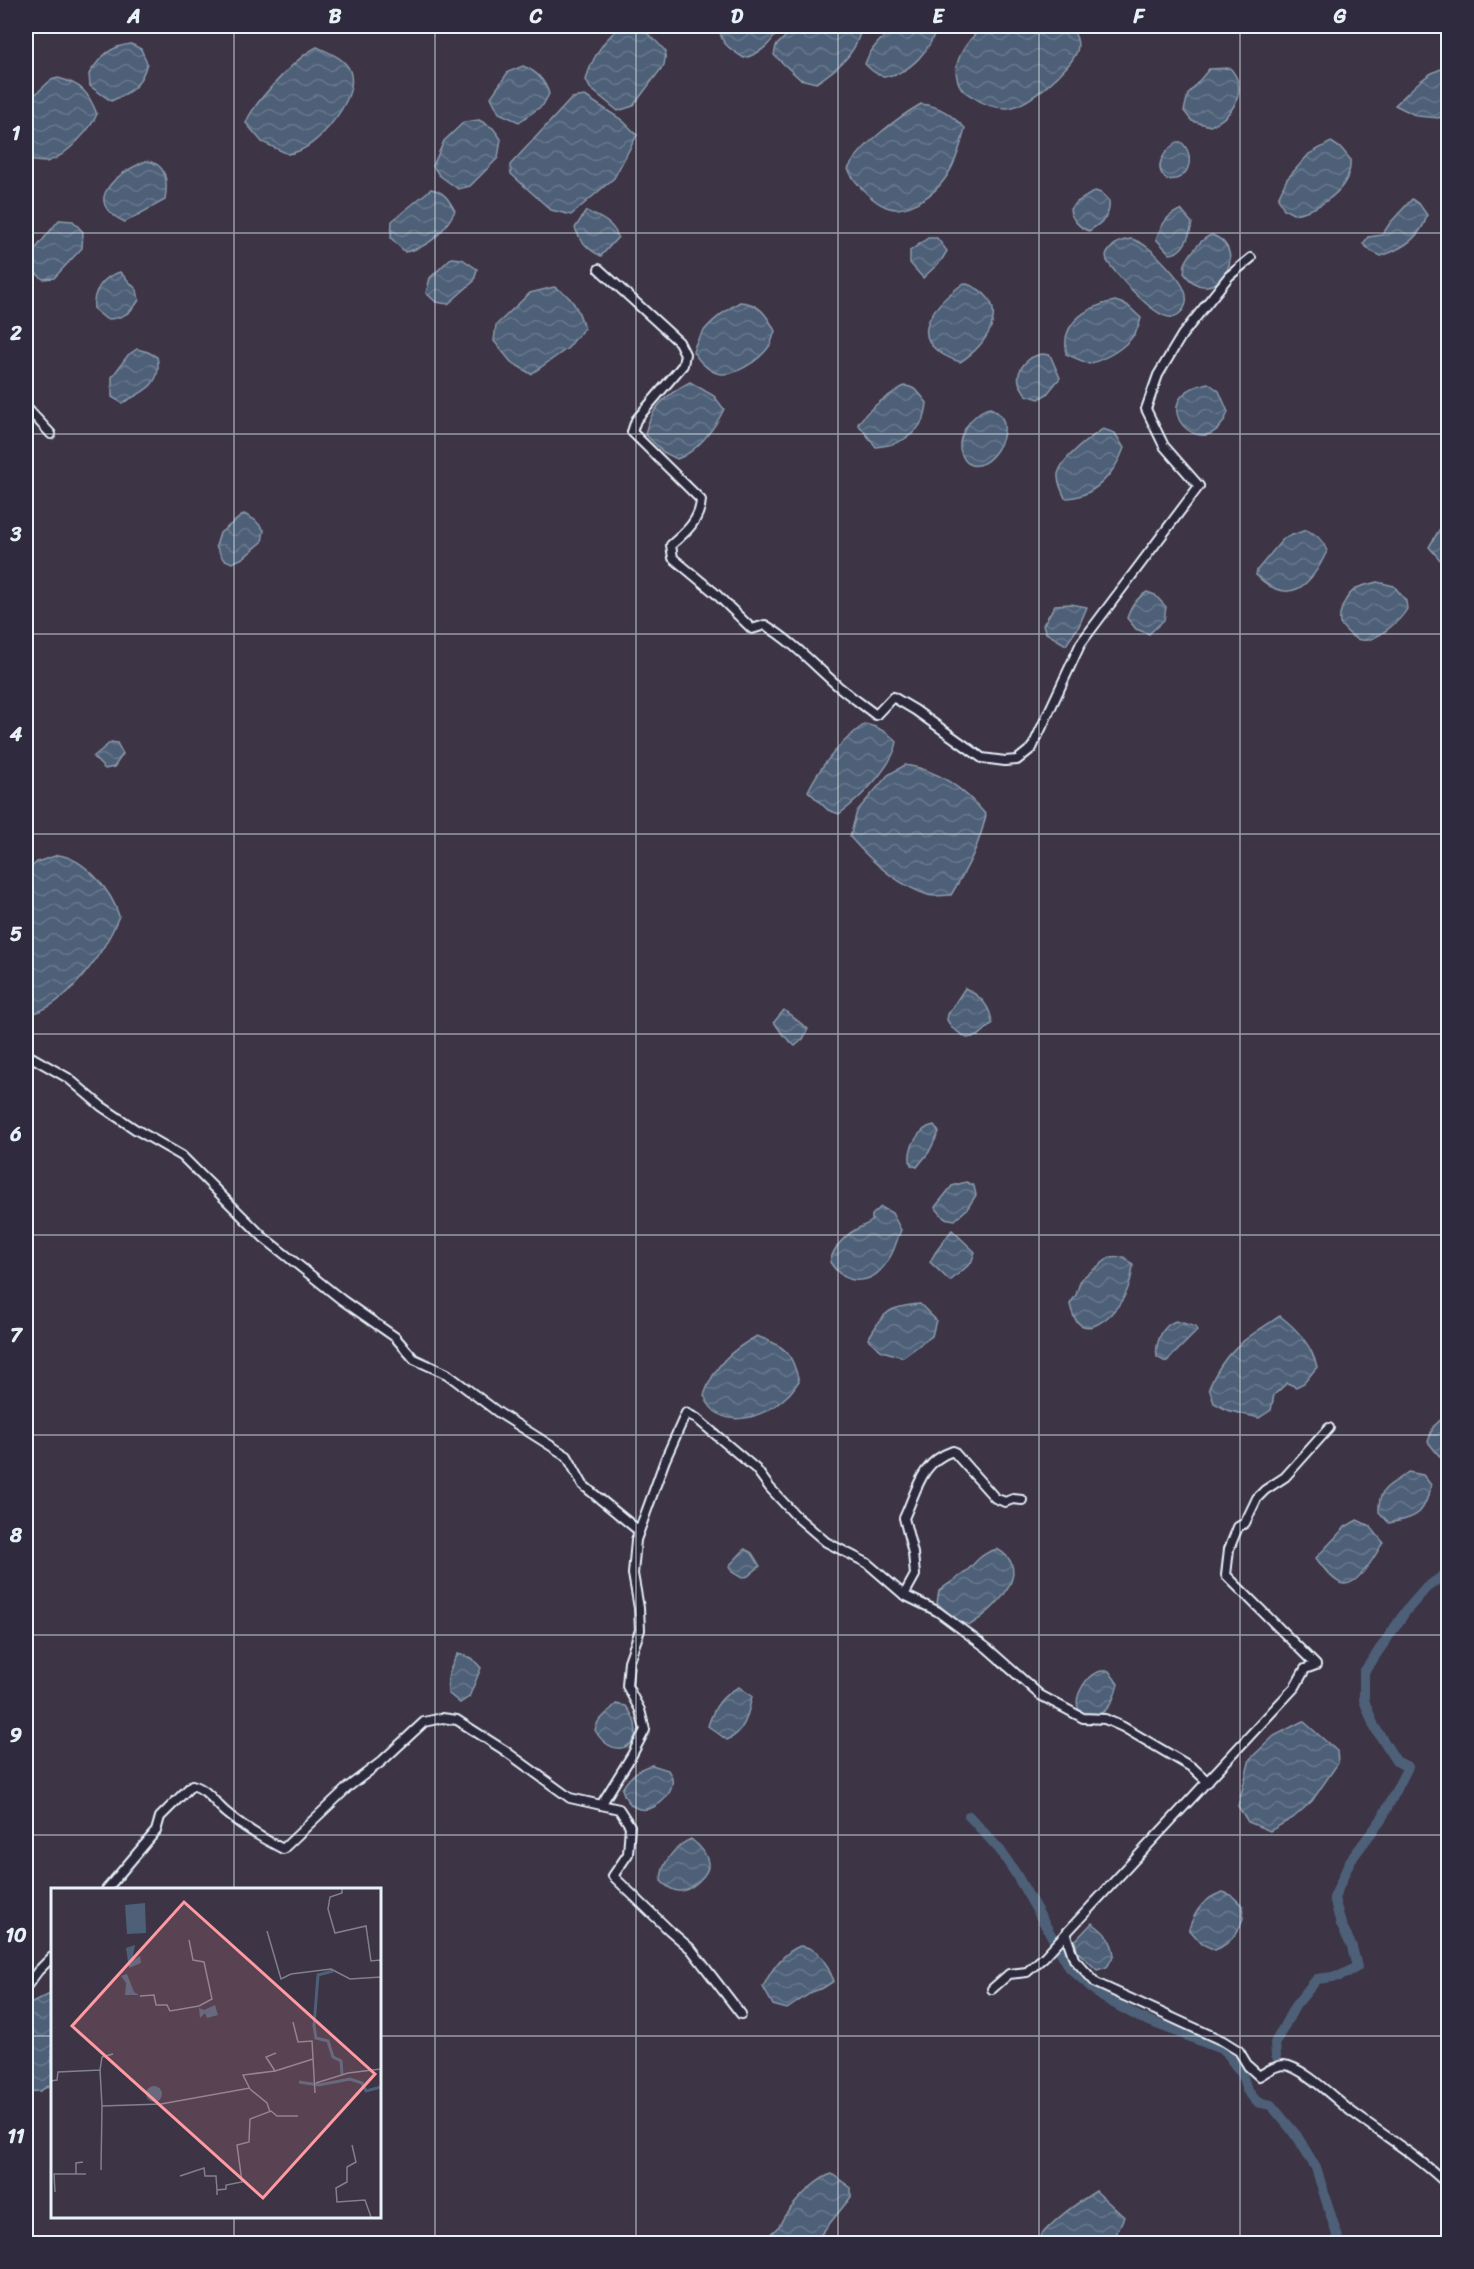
<svg xmlns="http://www.w3.org/2000/svg" width="1474" height="2269" font-family="Sriracha,sans-serif">
	<style>
		.water { fill: url(#water-waves); stroke: #8c9aab; stroke-width: 1.5 }
		.lines { fill: none; stroke-linecap: round; stroke-linejoin: round }
		.canal { stroke: #4e6078; stroke-width: 10 }
		.minor-casing { stroke: #e8f1f8; stroke-width: 12 }
		.minor { stroke: #2f2a3d; stroke-width: 8 }
		.grid { fill: none; stroke: #e8f1f8; stroke-width: 1.5; stroke-opacity: 0.55 }
		.inset-river { fill: none; stroke: #4e6078; stroke-width: 3 }
		.inset-road { fill: none; stroke: #81808d; stroke-width: 1.5 }
		.view { fill: #ff9aa2; fill-opacity: 0.15; stroke: #ff9aa2; stroke-width: 3 }
		.inset-edge { fill: none; stroke: #e8f1f8; stroke-width: 3 }
		.neatline { fill: none; stroke: #e8f1f8; stroke-width: 2 }
		.grid-label { font-size: 20px; text-anchor: middle; font-weight: bold; fill: #e8f1f8 }
	</style>
	<defs>
		<pattern id="water-waves" width="16" height="10" patternUnits="userSpaceOnUse" patternTransform="scale(1.5)"><rect width="16" height="10" fill="#4e6078"/><path d="M0 5q4-4 8 0t8 0" fill="none" stroke="#68778c"/></pattern>
	</defs>
	<rect width="100%" height="100%" fill="#3d3445"/>
	<filter id="ink" filterUnits="userSpaceOnUse"><feTurbulence type="fractalNoise" baseFrequency=".0167" numOctaves="2"/><feDisplacementMap in="SourceGraphic" scale="12" xChannelSelector="R" yChannelSelector="G"/><feConvolveMatrix kernelMatrix="1 2 1 2 8 2 1 2 1" color-interpolation-filters="sRGB"/></filter>
	<g filter="url(#ink)">
		<g class="water">
			<path d="M624,26C642,25 655,39 666,52L664,65L633,106L618,111L590,88L586,80C591,60 605,35 624,26Z"/>
			<path d="M720,26H781C772,42 763,53 744,58C731,50 718,42 720,26Z"/>
			<path d="M796,26H854L860,33C854,56 836,70 816,83L800,79L774,55L776,46Z"/>
			<path d="M896,26H936C933,48 909,75 885,76C877,76 870,69 865,64C870,48 884,36 896,26Z"/>
			<path d="M984,26H1070C1075,32 1080,42 1077,51C1071,69 1027,107 1007,108C994,108 984,105 973,97C970,95 964,92 962,89C946,67 967,40 984,26Z"/>
			<path d="M131,44L141,49L147,63C141,85 132,92 111,101L90,86L89,74C100,57 110,46 131,44Z"/>
			<path d="M317,47C328,52 346,59 350,71C359,96 323,140 301,150C297,152 292,153 288,154L262,142L246,123C252,104 299,55 317,47Z"/>
			<path d="M523,66C536,71 545,80 549,94L543,105L519,122L499,113L491,97L508,72Z"/>
			<path d="M1230,68C1249,89 1234,116 1210,126L1192,121L1184,111L1188,94L1209,69Z"/>
			<path d="M1441,69L1448,75V109L1439,118L1417,116L1395,105C1410,92 1421,76 1441,69Z"/>
			<path d="M58,78C82,84 88,92 97,114C91,129 66,156 49,161C45,163 39,161 34,161L26,151V103L51,80Z"/>
			<path d="M585,96L622,120L637,135L614,178L571,215L551,210L511,174L510,165L572,98Z"/>
			<path d="M921,104C941,106 951,115 965,128C961,145 955,166 944,180C934,194 914,208 897,209C879,210 855,184 848,169C861,145 897,118 921,104Z"/>
			<path d="M479,120L493,128L501,139L498,158L470,186L458,189L439,175L433,166L444,141L464,122Z"/>
			<path d="M1177,142H1181C1197,155 1189,184 1166,179C1152,166 1165,151 1177,142Z"/>
			<path d="M1331,142L1342,149L1350,159C1353,189 1318,211 1293,214L1284,209L1278,198L1287,179L1309,154Z"/>
			<path d="M146,161C167,163 168,182 165,200L125,222C79,201 118,173 146,161Z"/>
			<path d="M431,189C444,191 449,200 455,211C443,233 430,247 405,252L391,238L392,221Z"/>
			<path d="M1095,191L1101,193L1109,201C1111,217 1101,223 1089,231C1080,228 1071,219 1070,209L1077,202Z"/>
			<path d="M1412,199L1420,205L1427,215C1422,237 1402,249 1381,256L1371,251L1363,244L1368,237L1382,235L1390,223Z"/>
			<path d="M1181,210L1192,223C1190,235 1184,253 1170,254L1156,239C1161,226 1167,214 1181,210Z"/>
			<path d="M586,211C599,217 613,222 618,237L601,256C588,250 580,241 575,228Z"/>
			<path d="M59,220L73,221L83,232L82,248L54,278L43,279L26,265L37,247Z"/>
			<path d="M1212,235C1254,251 1212,313 1184,273C1185,270 1184,267 1185,264C1189,255 1202,237 1212,235Z"/>
			<path d="M928,238H937L947,251L941,261L923,278L910,263V251Z"/>
			<path d="M1132,239C1146,244 1155,253 1165,264C1176,276 1196,296 1181,312C1178,315 1174,318 1169,317C1152,315 1117,275 1107,261L1106,255C1113,244 1119,240 1132,239Z"/>
			<path d="M451,258L462,259L477,269L474,281L448,304L436,302L426,293L430,278Z"/>
			<path d="M120,272L137,290L139,300C131,313 122,319 106,319L94,309C92,291 103,277 120,272Z"/>
			<path d="M964,283C1013,298 993,342 960,362C903,343 929,308 964,283Z"/>
			<path d="M554,287C572,295 579,310 584,328L568,348L531,374L511,362L494,341L496,325L530,293Z"/>
			<path d="M1115,301L1127,305L1141,318C1136,343 1111,357 1089,364L1066,354C1066,348 1065,339 1067,334C1074,314 1096,305 1115,301Z"/>
			<path d="M740,302C759,303 767,315 775,331C773,336 772,341 770,345C760,360 732,380 714,372C705,368 699,360 693,352C698,330 721,313 740,302Z"/>
			<path d="M137,349L148,352L157,357C163,385 143,392 122,403L112,397V377L128,355Z"/>
			<path d="M1042,354L1050,355L1060,378L1047,394L1039,399L1026,395C1024,391 1020,386 1019,382C1016,368 1029,356 1042,354Z"/>
			<path d="M690,382L714,396L724,409C715,428 697,452 677,459L663,452L645,434C651,407 666,395 690,382Z"/>
			<path d="M1208,383L1219,391L1228,412C1206,472 1137,398 1208,383Z"/>
			<path d="M904,386C915,386 921,395 927,403C925,431 903,445 876,447L858,424C869,407 888,396 904,386Z"/>
			<path d="M990,408C1029,424 977,491 962,455C954,438 973,411 990,408Z"/>
			<path d="M1103,429L1115,433L1124,448C1115,473 1094,498 1065,498C1062,491 1057,482 1058,474C1062,457 1090,438 1103,429Z"/>
			<path d="M244,514L255,520L264,530L262,542L243,558L232,563L223,559L216,546L220,533Z"/>
			<path d="M1448,522V569L1429,547L1439,530Z"/>
			<path d="M1306,530C1317,534 1323,540 1327,551C1311,586 1289,608 1256,575L1257,570L1284,538Z"/>
			<path d="M1377,582L1394,586L1406,601L1407,609C1401,620 1376,642 1362,640C1353,640 1346,630 1340,624C1338,611 1346,595 1357,588C1363,585 1371,584 1377,582Z"/>
			<path d="M1147,592L1155,595L1166,607L1164,620L1149,634L1136,629L1127,618C1131,606 1136,599 1147,592Z"/>
			<path d="M1071,604L1087,607L1079,626L1066,645L1046,633L1043,625L1055,605Z"/>
			<path d="M865,724C876,726 889,733 897,742C893,766 859,800 839,814L828,810L808,791C820,766 842,740 865,724Z"/>
			<path d="M111,742L117,743L123,754L114,767L105,769L93,757Z"/>
			<path d="M905,765C939,770 964,789 986,815C979,846 968,867 951,895C944,895 934,897 928,895C897,885 870,860 850,837L857,811L888,775Z"/>
			<path d="M58,855C85,858 112,892 119,916C105,952 66,1009 26,1015V872L37,862Z"/>
			<path d="M965,988C980,996 991,1006 992,1024L978,1036L967,1038L952,1028L947,1020L948,1014Z"/>
			<path d="M784,1010L808,1029L803,1039L795,1046L783,1035L774,1022Z"/>
			<path d="M934,1125L939,1132L929,1152L917,1167L911,1165C906,1150 918,1128 934,1125Z"/>
			<path d="M966,1182L974,1186L976,1195L967,1209L955,1220L944,1218L935,1207L952,1186Z"/>
			<path d="M881,1207L892,1213L901,1230C897,1239 895,1249 890,1257C875,1285 847,1289 830,1262C833,1249 843,1237 855,1230C860,1227 866,1225 872,1221V1215Z"/>
			<path d="M952,1230L975,1252L971,1263L950,1281L930,1262L935,1253Z"/>
			<path d="M1124,1257L1133,1265C1132,1276 1130,1286 1124,1297C1111,1320 1078,1347 1070,1304L1076,1295L1081,1279L1109,1258Z"/>
			<path d="M920,1304L936,1320L932,1336L903,1357L882,1351L868,1339C885,1312 886,1307 920,1304Z"/>
			<path d="M1280,1316C1296,1328 1312,1346 1317,1367L1304,1383L1296,1387L1287,1383L1274,1395L1271,1410L1259,1418L1227,1410L1214,1403L1209,1388C1225,1349 1246,1338 1280,1316Z"/>
			<path d="M1176,1321L1196,1327L1197,1331L1166,1362L1157,1357C1155,1343 1162,1325 1176,1321Z"/>
			<path d="M757,1336C787,1348 790,1350 799,1381C795,1386 792,1392 787,1396C764,1419 718,1433 704,1395C715,1365 730,1351 757,1336Z"/>
			<path d="M1448,1413V1459L1441,1458L1428,1442L1433,1427Z"/>
			<path d="M1408,1472L1423,1475L1431,1485C1424,1515 1418,1517 1389,1523L1379,1512C1378,1485 1391,1487 1408,1472Z"/>
			<path d="M1357,1520L1370,1526L1383,1542C1377,1553 1359,1585 1344,1584C1334,1583 1322,1566 1316,1558L1345,1527Z"/>
			<path d="M745,1549L752,1553L760,1566L748,1576L742,1578L732,1572L729,1566Z"/>
			<path d="M997,1549C1036,1570 994,1611 970,1625L959,1622L937,1603L939,1591C947,1584 955,1580 963,1574C976,1564 977,1555 997,1549Z"/>
			<path d="M458,1654L472,1658L481,1668L469,1697L460,1703L448,1693C446,1678 450,1667 458,1654Z"/>
			<path d="M1101,1671H1109L1118,1684C1116,1691 1114,1700 1109,1706C1095,1725 1067,1715 1081,1689C1086,1680 1090,1674 1101,1671Z"/>
			<path d="M739,1687L752,1696C748,1715 745,1732 727,1740L708,1726C714,1707 721,1696 739,1687Z"/>
			<path d="M616,1704L626,1706C654,1742 615,1767 595,1730L598,1722Z"/>
			<path d="M1303,1721L1337,1751L1338,1763L1312,1801L1293,1818L1270,1831L1248,1822L1238,1806L1250,1759L1274,1736Z"/>
			<path d="M652,1765L668,1770C669,1773 672,1775 672,1779C676,1800 634,1830 622,1789C629,1777 639,1768 652,1765Z"/>
			<path d="M691,1839C699,1845 707,1854 708,1863C710,1875 689,1892 678,1891C671,1890 665,1885 661,1881C661,1863 675,1846 691,1839Z"/>
			<path d="M1223,1892L1231,1895L1243,1906C1247,1924 1231,1944 1215,1950L1202,1944L1189,1929C1195,1910 1204,1898 1223,1892Z"/>
			<path d="M1092,1923C1105,1932 1112,1940 1114,1955L1107,1967L1097,1970L1077,1951L1075,1941Z"/>
			<path d="M800,1946C820,1947 827,1965 834,1981L823,1988L812,1992L787,2009L773,2005L763,1987C771,1970 783,1953 800,1946Z"/>
			<path d="M52,1993V2084L40,2091L26,2092V2006Z"/>
			<path d="M832,2174L851,2188V2197L814,2243H765C767,2234 773,2233 779,2226C782,2222 783,2217 786,2214C797,2200 815,2179 832,2174Z"/>
			<path d="M1096,2191L1124,2217L1112,2243H1035C1051,2221 1073,2206 1096,2191Z"/>
		</g>
		<g class="lines">
			<g class="canal">
				<path d="M969,1816L1000,1850L1016,1874L1070,1968L1101,1996L1139,2017L1224,2050L1242,2074L1247,2090L1257,2102L1271,2105L1297,2136L1316,2168L1338,2238L1336,2244"/>
				<path d="M1276,2056L1275,2043L1295,2006L1317,1979L1340,1976L1357,1967L1352,1947L1341,1924L1334,1898L1350,1861L1381,1820L1408,1767L1396,1761L1374,1726L1364,1700V1672L1406,1611L1426,1588L1448,1572"/>
			</g>
			<defs>
				<g id="minor">
					<path d="M599,269L679,342L685,354L683,365L636,420L632,432L701,500C700,520 686,532 671,545L673,558L715,593L752,629L765,625C793,642 814,665 838,686C850,696 863,705 876,715L893,697L915,710L982,758L1005,761L1017,760L1032,748L1081,643L1199,486L1164,446L1146,409L1158,375L1182,335L1229,276L1251,258"/>
					<path d="M26,407L51,434"/>
					<path d="M26,1054L68,1078L101,1106L135,1129L182,1156L263,1237L342,1300L395,1337L414,1359L447,1374L499,1413L567,1456L583,1485L639,1531"/>
					<path d="M1022,1500L1013,1499L1005,1502L995,1498L953,1451C920,1462 917,1491 904,1518L913,1553L915,1575L904,1595L937,1611L987,1648L1040,1695L1083,1718L1105,1719L1123,1727L1193,1768L1208,1782"/>
					<path d="M601,1805L632,1755L645,1730L640,1710L627,1686L629,1661L640,1630L639,1608L633,1574L636,1540L665,1460L686,1413L696,1418L756,1469L770,1488L797,1517L826,1542L867,1563L904,1595"/>
					<path d="M106,1890L156,1831L160,1817L192,1785C208,1789 215,1804 228,1814C245,1828 263,1839 283,1849L348,1787L381,1762L424,1722L442,1718L457,1720L504,1750L570,1798L619,1809L630,1826L628,1854L613,1876L669,1930L691,1949L741,2014"/>
					<path d="M1066,1935L1074,1959L1096,1983L1223,2041L1239,2051L1248,2066L1259,2076C1266,2072 1275,2065 1284,2065C1302,2066 1337,2101 1352,2112C1385,2136 1419,2157 1448,2185"/>
					<path d="M26,1987L38,1971L52,1957"/>
					<path d="M992,1989L1009,1974L1027,1972L1044,1957L1295,1687L1305,1669L1316,1665L1226,1575L1229,1549L1238,1527L1245,1523L1257,1498L1265,1490L1285,1477L1329,1428"/>
				</g>
			</defs>
			<use href="#minor" class="minor-casing"/>
			<use href="#minor" class="minor"/>
		</g>
	</g>
	<path class="grid" d="M234,26V1890M435,26V2244M636,26V2244M838,26V2244M1039,26V2244M1240,26V2244M26,233H1448M26,434H1448M26,634H1448M26,834H1448M26,1034H1448M26,1235H1448M26,1435H1448M26,1635H1448M26,1835H1448M26,2036H52M380,2036H1448M234,2216V2244"/>
	<g transform="translate(51 1888)">
		<rect width="330" height="330" fill="#3d3445"/>
		<path d="M94,15L95,45L76,46L74,17ZM84,57L81,73L89,68L90,75L78,80L75,60ZM76,86L83,104L88,107H74L75,95L70,88ZM164,117L167,127L156,130L154,125L149,130L148,120L153,122ZM95 206a8 8 0 1 1 16 0a8 8 0 1 1-16 0Z" fill="#4e6078"/>
		<path class="inset-river" d="M282,83L267,87L263,138L265,150L277,153L282,169L290,173L291,186M248,194L268,197L299,191L311,195L315,203L330,199"/>
		<path class="inset-road" d="M291,1V5L279,9L277,21L284,45L315,38L320,73L329,72L330,76M216,43L230,91L240,86L280,81L299,91L330,89M89,108L103,107L105,117H116L119,123L148,118L161,111L153,74L142,72L138,52M242,134L247,154L261,153L264,205M225,165L215,169L224,183L262,171M49,182L51,218M0,193L6,192L7,184L49,182L51,169L62,166M265,195L297,185L330,181M219,224L216,215L199,201L192,187L224,183M301,257L305,274L296,279V294L285,300L286,314L314,312L320,329M50,282L51,218L110,216L199,200M25,286V275L32,274M129,288L153,280L154,288H165L166,302M4,304L3,286H35M166,307V302L175,301V297L191,294L186,257L198,254L199,231L220,223L226,228H247"/>
		<path class="view" d="M133,14L324,186L212,310L21,138Z"/>
		<rect width="330" height="330" class="inset-edge"/>
	</g>
	<rect width="1474" height="2269" fill="none" stroke="#2f2a3d" stroke-width="66"/>
	<rect x="33" y="33" width="1408" height="2203" class="neatline"/>
	<g class="grid-label">
		<text x="134" y="23">A</text>
		<text x="335" y="23">B</text>
		<text x="536" y="23">C</text>
		<text x="737" y="23">D</text>
		<text x="938" y="23">E</text>
		<text x="1139" y="23">F</text>
		<text x="1340" y="23">G</text>
		<text x="16" y="140">1</text>
		<text x="16" y="340">2</text>
		<text x="16" y="541">3</text>
		<text x="16" y="741">4</text>
		<text x="16" y="941">5</text>
		<text x="16" y="1141">6</text>
		<text x="16" y="1342">7</text>
		<text x="16" y="1542">8</text>
		<text x="16" y="1742">9</text>
		<text x="16" y="1942">10</text>
		<text x="16" y="2143">11</text>
	</g>
</svg>
